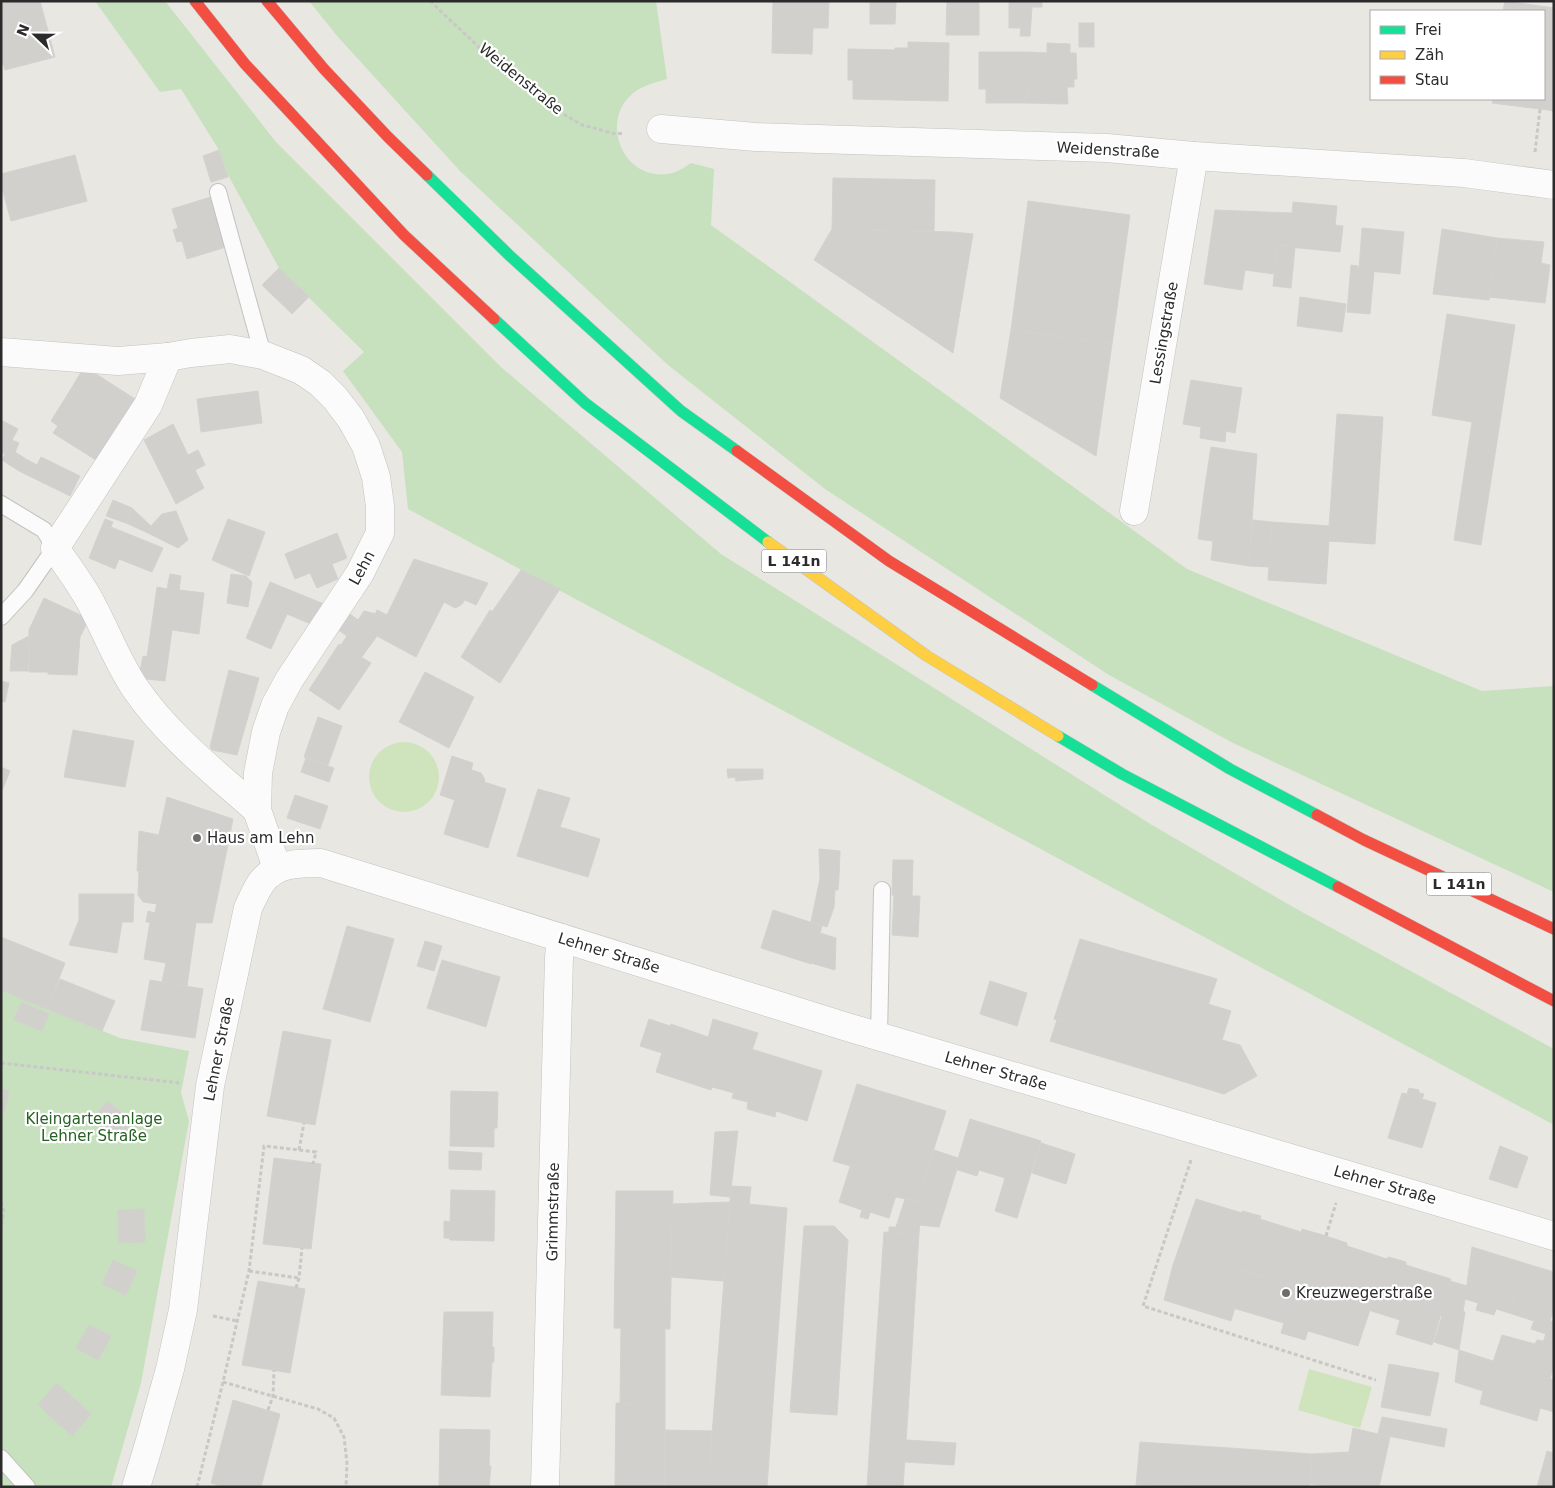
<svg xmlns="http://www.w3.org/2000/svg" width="1555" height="1488" font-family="'DejaVu Sans',sans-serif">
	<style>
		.green { fill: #c7e1be }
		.pitch { fill: #cfe4bd }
		.building { fill: #d1d0cd; stroke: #d3d2ce }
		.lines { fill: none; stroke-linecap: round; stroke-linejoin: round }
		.lane-casing { stroke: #c2c2c1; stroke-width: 18 }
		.street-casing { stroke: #c2c2c1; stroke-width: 29 }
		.fast-casing { stroke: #c5c4c2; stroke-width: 12 }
		.slow-casing { stroke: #c5c4c2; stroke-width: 12 }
		.jam-casing { stroke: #c5c4c2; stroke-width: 12 }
		.path { stroke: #c8c8c7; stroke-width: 3; stroke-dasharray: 4 2.5; stroke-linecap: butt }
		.lane { stroke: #fcfbfb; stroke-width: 16 }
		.street { stroke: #fcfbfb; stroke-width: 28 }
		.fast { stroke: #16e098; stroke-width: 11 }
		.slow { stroke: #ffcf43; stroke-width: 11 }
		.jam { stroke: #f24e42; stroke-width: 11 }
		.poi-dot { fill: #6d6d6b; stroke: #fff; stroke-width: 2 }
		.labels { text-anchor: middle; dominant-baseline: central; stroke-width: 4.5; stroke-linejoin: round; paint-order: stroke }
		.shield { fill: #fff; stroke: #6b6b6b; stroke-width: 1 }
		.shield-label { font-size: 14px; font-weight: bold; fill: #2b2b2b }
		.street-label { font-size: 15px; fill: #2b2b2b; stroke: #fff }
		.poi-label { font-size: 15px; fill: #2b2b2b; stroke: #fff; text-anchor: start }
		.park-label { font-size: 15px; fill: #256122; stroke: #fff }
	</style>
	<rect width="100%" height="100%" fill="#e8e7e2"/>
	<g class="green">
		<path d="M95,1H165L276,142L502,368L721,554L1152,825L1293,907L1554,1049V1125L408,509L402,452L343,371L364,352L279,268L228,175L219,150L181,89L160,92Z"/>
		<path d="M309,1H656L667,79C654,83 639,86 629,97C601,126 625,180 667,174C676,173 684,168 691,163L714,169L711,225L1187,569L1482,691L1554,686V892L1233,743L1109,675L825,489L668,365L460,171L338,37Z"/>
		<path d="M1,990L120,1038L189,1051L181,1093L189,1121L141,1383L111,1487H1Z"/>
	</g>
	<g class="pitch">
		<circle cx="404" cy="777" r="35"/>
		<path d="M1309,1369L1372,1387L1360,1428L1298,1410Z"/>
	</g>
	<g class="building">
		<path d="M1,1H40L55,57L5,70L1,57Z"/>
		<path d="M773,1H829L828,28H813L812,54L772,53Z"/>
		<path d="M870,1H896L895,24H870Z"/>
		<path d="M947,1H963V35H946Z"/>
		<rect x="963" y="1" width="16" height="34"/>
		<path d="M1009,1H1042V7H1032L1030,36H1020L1021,28H1009Z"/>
		<path d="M1505,1L1554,8V61L1548,110L1492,103L1493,99H1544V11H1503Z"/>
		<rect x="1079" y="23" width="15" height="24"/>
		<path d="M908,42L949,43L948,101L894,100L895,48H908Z"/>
		<path d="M1047,43L1070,44V53H1076L1077,79H1074V87H1067L1068,104L1027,103L1028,52L1047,53Z"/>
		<path d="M848,49L895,50L894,100L853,99V80H848Z"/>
		<path d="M979,52H1028L1027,103H986V89H979Z"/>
		<path d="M1554,61V111L1548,110Z"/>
		<path d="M219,150L228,177L211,182L203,156Z"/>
		<path d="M75,155L87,201L11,221L1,184V174Z"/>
		<path d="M833,178L935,180L934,231L832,229Z"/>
		<path d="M211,197L226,247L187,259L182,241L177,242L173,230L178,228L172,209Z"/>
		<path d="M1028,201L1130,215L1112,344L1011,330Z"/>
		<path d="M1293,202L1337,206L1335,225L1343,226L1340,252L1289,247Z"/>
		<path d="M1215,210L1292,213L1289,246L1277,245L1274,274L1245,270L1242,290L1204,284Z"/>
		<path d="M1362,228L1404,232L1400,274L1359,270Z"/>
		<path d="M832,229L952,232L973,234L953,353L814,260Z"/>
		<path d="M1442,229L1497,238L1489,300L1433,294Z"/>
		<path d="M1497,238L1544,242L1541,263L1550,265L1545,303L1489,297Z"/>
		<path d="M1277,245L1295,248L1291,288L1273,286Z"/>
		<path d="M1351,265L1358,266L1359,270L1374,271L1370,314L1347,312Z"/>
		<path d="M279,268L309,297L292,314L262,285Z"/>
		<path d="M1300,297L1346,304L1342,332L1297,326Z"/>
		<path d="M1447,314L1515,325L1481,545L1454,540L1472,422L1432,415Z"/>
		<path d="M1011,330L1112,344L1096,456L1000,398Z"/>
		<path d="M83,369L93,372L135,399L115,429L66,397Z"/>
		<path d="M1191,380L1242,388L1235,433L1226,431L1225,442L1200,438L1201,427L1183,424Z"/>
		<path d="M258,391L262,423L201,432L197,399Z"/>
		<path d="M66,397L115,429L96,460L53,433L58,426L51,421Z"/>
		<path d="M1337,414L1383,417L1375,544L1328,541Z"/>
		<path d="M1,420L18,429L12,440L19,443L15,452L26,459L19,471L2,460L5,454L1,452Z"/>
		<path d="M173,424L188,455L198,450L205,465L195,470L204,488L176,504L144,440Z"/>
		<path d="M1211,447L1257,454L1254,493L1205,486Z"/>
		<path d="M41,457L80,476L70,496L19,471L26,459L37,465Z"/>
		<path d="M1205,486L1254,493L1249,566L1211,560L1213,541L1198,539Z"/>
		<path d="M113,500L132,508L126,523L106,516Z"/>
		<path d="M132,508L151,526L148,533L126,523Z"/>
		<path d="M176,511L188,540L178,548L148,533L151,526L162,514Z"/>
		<path d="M105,519L113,522L105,541L97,538Z"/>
		<path d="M228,519L265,532L249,576L212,560Z"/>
		<path d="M1253,520L1272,522L1269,567L1249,566Z"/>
		<path d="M1272,522L1330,526L1326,584L1268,580Z"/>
		<path d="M111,527L163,548L152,572L119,559L115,569L89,558L97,538L105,541Z"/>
		<path d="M337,533L347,558L332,564L338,579L317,588L310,573L295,579L285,554Z"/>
		<path d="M414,559L488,583L476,605L465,600L461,605L455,608L444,602L416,657L377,636L384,622L374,617L377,610L387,615Z"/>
		<path d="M521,570L560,589L548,607L512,583Z"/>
		<path d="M170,574L181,576L179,590L204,593L199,634L172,630L165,681L146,679L140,671L143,656L147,657L157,587L167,589Z"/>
		<path d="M231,574L246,576L252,582L248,607L227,603Z"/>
		<path d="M270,582L324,604L311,624L287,614L271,649L246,638Z"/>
		<path d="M512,583L518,587L499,616L492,612Z"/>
		<path d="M518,587L548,607L500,683L461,657L490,610L499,616Z"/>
		<path d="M44,598L89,619L80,637L77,675L48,674V672H29V630Z"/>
		<path d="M364,611L376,614L374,617L384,622L377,636L361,658L341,645L347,636L337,629L347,612L358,620Z"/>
		<path d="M29,636L28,671H10L12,645Z"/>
		<path d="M339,644L371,663L339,710L309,690Z"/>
		<path d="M229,670L259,678L254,696L224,689Z"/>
		<path d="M425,672L474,697L449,748L399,722Z"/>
		<path d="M1,681L9,683L5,702L1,701Z"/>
		<path d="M224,689L254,696L237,755L212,750L210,747Z"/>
		<path d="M318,717L342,726L328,765L304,757Z"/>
		<path d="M73,730L134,741L125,787L64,777Z"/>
		<path d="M452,756L473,763L471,770L463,773L448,769Z"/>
		<path d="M306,758L334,768L329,782L301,772Z"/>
		<path d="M1,767L10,771L1,793Z"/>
		<path d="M448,769L463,773L455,800L440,795Z"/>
		<path d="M469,769L481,773L485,780L484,782L506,789L488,848L444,834L463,773Z"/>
		<path d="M727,769H763V779L736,781L735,777L728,778Z"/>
		<path d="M538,789L570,798L560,827L600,839L588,877L517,856Z"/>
		<path d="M295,795L328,806L320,829L287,818Z"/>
		<path d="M167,797L233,819L220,884L163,872L167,855L155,853Z"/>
		<path d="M139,831L159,835L155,853L167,855L163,872L137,871Z"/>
		<path d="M819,849L840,851L839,877L820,878Z"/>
		<path d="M893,860H913L912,896H920L918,937L892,935L894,895H892Z"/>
		<path d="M139,871L163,872L157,904L143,902L138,895Z"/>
		<path d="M163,872L220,884L212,923L146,922L148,911L155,913Z"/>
		<path d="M839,877L838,890H835L834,907L827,927L811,922L820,878Z"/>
		<path d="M79,894H134L133,922H122L117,953L69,945L79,920Z"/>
		<path d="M773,910L822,926L811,964L761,948Z"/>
		<path d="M150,922H196L187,986L162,982L166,963L144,959Z"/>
		<path d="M347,926L394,939L370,1022L323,1009Z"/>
		<path d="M820,933L836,938L835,970L811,963Z"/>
		<path d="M1,937L65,963L47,1009L1,990Z"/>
		<path d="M1080,939L1217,979L1190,1059L1054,1019Z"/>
		<path d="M425,941L442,946L434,971L417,966Z"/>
		<path d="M442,960L500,977L486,1027L427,1008Z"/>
		<path d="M60,979L115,1001L102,1031L47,1009Z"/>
		<path d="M150,980L203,989L195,1038L141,1030Z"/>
		<path d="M990,981L1027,993L1017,1026L980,1014Z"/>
		<path d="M21,1002L49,1014L42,1031L14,1020Z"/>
		<path d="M1208,1004L1231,1011L1222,1040L1240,1045L1257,1076L1224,1094L1050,1041L1057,1020L1190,1059Z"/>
		<path d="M649,1019L670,1026L662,1053L640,1046Z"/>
		<path d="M713,1019L758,1033L752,1050L748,1048L734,1093L712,1087L728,1044L708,1038Z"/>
		<path d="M671,1024L728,1044L711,1090L656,1072Z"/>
		<path d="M283,1031L331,1040L315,1125L267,1116Z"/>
		<path d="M748,1048L822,1071L807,1121L776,1111L775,1117L747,1109L748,1102L732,1098Z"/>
		<path d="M857,1084L946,1111L917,1201L895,1197L901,1179L851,1164V1166L833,1161Z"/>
		<path d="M1409,1088L1419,1090V1093L1424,1094L1422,1099L1436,1103L1422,1148L1388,1138L1402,1093L1407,1094Z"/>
		<path d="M1,1089L9,1091L4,1113H1Z"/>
		<path d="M451,1091L498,1092L497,1128H494V1147L450,1146Z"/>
		<path d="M107,1101L133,1121L118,1140L92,1120Z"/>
		<path d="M970,1119L1041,1141L1017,1218L995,1211L1005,1178L979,1170L977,1176L955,1169Z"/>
		<path d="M738,1131L730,1197L710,1195L715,1132Z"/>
		<path d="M1041,1143L1075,1154L1066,1184L1032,1173Z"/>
		<path d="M1500,1146L1528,1157L1517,1188L1489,1179Z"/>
		<path d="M934,1150L958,1158L955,1169H957L939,1227L919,1225L921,1202L917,1201Z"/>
		<path d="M449,1151L482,1153L481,1170L449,1169Z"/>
		<path d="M274,1158L321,1164L311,1249L263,1244Z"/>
		<path d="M851,1164L901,1179L889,1218L870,1212L868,1219L860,1217L862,1210L839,1202Z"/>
		<path d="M731,1186L751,1187L749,1204L730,1202Z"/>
		<path d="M451,1190L495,1191L494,1241L450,1240L449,1238H444V1221L450,1222Z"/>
		<path d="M616,1191H673L670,1329L614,1328Z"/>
		<path d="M905,1199L921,1202L919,1234L889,1232V1227H896Z"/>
		<path d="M1196,1199L1242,1213V1211L1261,1216L1260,1219L1301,1232L1302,1229L1326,1236L1347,1243V1246L1387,1259L1388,1257L1406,1262V1265L1451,1279L1432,1345L1396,1334L1400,1320L1279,1282L1214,1262L1209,1276L1173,1265Z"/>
		<path d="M730,1202L724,1281L671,1277L672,1204Z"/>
		<path d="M730,1202L787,1208L767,1487H708Z"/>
		<path d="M144,1209L145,1242L119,1243L118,1210Z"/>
		<path d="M804,1226H834L848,1240L837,1415L790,1412Z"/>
		<path d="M884,1232L919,1234L911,1365L875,1363Z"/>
		<path d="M1472,1247L1524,1263L1509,1313L1496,1309L1494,1315L1476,1310L1478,1303L1465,1299Z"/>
		<path d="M113,1260L137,1271L126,1295L102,1284Z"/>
		<path d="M1214,1262L1245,1272L1231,1321L1164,1300L1173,1265L1209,1276Z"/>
		<path d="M1524,1263L1554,1272V1308L1546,1334L1531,1329L1534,1321L1509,1313Z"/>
		<path d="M1245,1272L1288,1284L1277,1321L1233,1308Z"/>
		<path d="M258,1281L305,1289L290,1373L242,1365Z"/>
		<path d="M1450,1281L1467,1286L1463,1312L1443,1305Z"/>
		<path d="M1288,1284L1327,1297L1315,1333L1308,1331L1305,1340L1281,1333L1284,1323L1277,1321Z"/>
		<path d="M1327,1297L1370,1310L1358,1346L1315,1333Z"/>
		<path d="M1443,1305L1465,1312L1459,1350L1434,1342L1442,1316L1440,1315Z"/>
		<path d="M444,1312H493L492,1347H494V1362H492L490,1397L441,1395Z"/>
		<path d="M1550,1321L1554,1322V1364L1550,1379L1533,1374Z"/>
		<path d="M89,1325L111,1336L98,1360L76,1348Z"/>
		<path d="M621,1328L665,1329V1404L620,1403Z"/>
		<path d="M1502,1335L1535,1344L1537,1340L1543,1341L1533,1374L1493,1362Z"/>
		<path d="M1459,1350L1533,1374L1530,1386L1554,1392V1412L1540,1408L1537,1421L1480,1404L1483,1391L1455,1382Z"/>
		<path d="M875,1363L911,1365L903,1487H867Z"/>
		<path d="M1389,1364L1439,1373L1430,1416L1381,1407Z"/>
		<path d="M1533,1374L1554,1380V1392L1530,1386Z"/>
		<path d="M57,1383L91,1414L72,1436L38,1405Z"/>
		<path d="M233,1400L280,1414L261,1487H224L211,1483Z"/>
		<path d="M616,1403L665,1404V1484L615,1483Z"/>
		<path d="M1382,1417L1447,1429L1444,1447L1378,1434Z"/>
		<path d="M1353,1428L1390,1437L1379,1487H1335L1310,1484L1312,1454L1349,1452Z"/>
		<path d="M440,1429L490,1430L489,1466H491L489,1487H439Z"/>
		<path d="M665,1430L712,1431L708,1487H665Z"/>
		<path d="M906,1440L956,1443L954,1465L905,1462Z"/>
		<path d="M1140,1442L1244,1449L1241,1487L1136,1485Z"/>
		<path d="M1244,1449L1312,1454L1309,1487H1241Z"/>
		<path d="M1547,1451L1554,1453V1487H1537Z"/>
		<path d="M615,1483L665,1484V1487H615Z"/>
	</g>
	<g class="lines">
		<defs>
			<g id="lane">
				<path d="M218,192L263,355"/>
				<path d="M1,504L44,530L55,548L25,591L1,617"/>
				<path d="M879,1036L882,890"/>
				<path d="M1,1458L27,1487"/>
			</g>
			<g id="street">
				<path d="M661,129L756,137L1107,148L1194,156L1464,173L1554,185"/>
				<path d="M1,352L118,361L168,357L191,353L230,349L263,355L301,370L320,383L335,398L351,419L366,446L376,477L380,506V533L360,573L289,680L275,706L266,732L258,773L257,810L277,868"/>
				<path d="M168,357L148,405L55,548C67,566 81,584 91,603C106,631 117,661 135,688C167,735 214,772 257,810"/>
				<path d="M1134,511L1194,156"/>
				<path d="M136,1487L149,1444L170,1369L183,1310L210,1086L248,908C252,900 256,890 261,883C275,863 298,863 321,863L847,1027L1554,1236"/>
				<path d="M545,1487L559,957L561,938"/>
			</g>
			<g id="fast">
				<path d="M427,175L510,256L681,411L737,451"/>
				<path d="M494,319L585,403L768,542"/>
				<path d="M1092,685L1230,769L1317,815"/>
				<path d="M1058,736L1122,774L1338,887"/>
			</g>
			<path id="slow" d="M768,542L927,656L1058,736"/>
			<g id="jam">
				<path d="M195,1L245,64L404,235L494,319"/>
				<path d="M267,1L324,69L388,137L427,175"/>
				<path d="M737,451L889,561L1092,685"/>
				<path d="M1317,815L1364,840L1554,929"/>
				<path d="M1338,887L1554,1001"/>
			</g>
		</defs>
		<use href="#lane" class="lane-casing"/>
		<use href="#street" class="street-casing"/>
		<use href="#fast" class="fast-casing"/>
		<use href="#slow" class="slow-casing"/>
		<use href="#jam" class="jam-casing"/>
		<g class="path">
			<path d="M430,1L483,51L548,105L582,125L616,134L624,133"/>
			<path d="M1535,152L1540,109"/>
			<path d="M1,1063L180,1083"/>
			<path d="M299,1150L304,1123"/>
			<path d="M1191,1160L1143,1306L1376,1380"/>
			<path d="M1,1202L4,1211L1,1228"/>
			<path d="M1326,1236L1336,1203"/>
			<path d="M249,1271L299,1278"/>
			<path d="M296,1288L299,1278L302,1248"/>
			<path d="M213,1316L237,1321"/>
			<path d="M223,1382L318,1409L334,1418L344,1437L347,1463L346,1487"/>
			<path d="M268,1410L273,1396L274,1370"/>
			<path d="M197,1487L223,1382L249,1271L264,1146L316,1152L313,1164"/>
		</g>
		<use href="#lane" class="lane"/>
		<use href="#street" class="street"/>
		<use href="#fast" class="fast"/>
		<use href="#slow" class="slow"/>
		<use href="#jam" class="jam"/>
	</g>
	<g class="poi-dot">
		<circle cx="197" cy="838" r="5"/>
		<circle cx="1286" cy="1293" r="5"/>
	</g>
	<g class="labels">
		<g class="shield">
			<rect x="761.5" y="549.5" width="65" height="23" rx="4"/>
			<rect x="1426.5" y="872.5" width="65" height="23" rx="4"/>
		</g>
		<g class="shield-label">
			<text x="794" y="561">L 141n</text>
			<text x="1459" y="884">L 141n</text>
		</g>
		<g class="street-label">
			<text transform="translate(521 79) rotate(39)">Weidenstraße</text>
			<text transform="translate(1108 150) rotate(3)">Weidenstraße</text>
			<text transform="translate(1164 333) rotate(-80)">Lessingstraße</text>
			<text transform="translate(362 568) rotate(-61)">Lehn</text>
			<text transform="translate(609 953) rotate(17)">Lehner Straße</text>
			<text transform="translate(219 1049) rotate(-79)">Lehner Straße</text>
			<text transform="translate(996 1071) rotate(16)">Lehner Straße</text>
			<text transform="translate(1385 1185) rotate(16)">Lehner Straße</text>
			<text transform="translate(553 1212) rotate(-89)">Grimmstraße</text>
		</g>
		<g class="poi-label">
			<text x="207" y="838">Haus am Lehn</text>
			<text x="1296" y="1293">Kreuzwegerstraße</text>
		</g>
		<g class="park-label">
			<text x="94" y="1119">Kleingartenanlage<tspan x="94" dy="17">Lehner Straße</tspan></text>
		</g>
	</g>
	<rect width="1555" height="1488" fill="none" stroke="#2b2b2b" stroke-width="5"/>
	<rect x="1370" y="10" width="175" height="90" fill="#ffffff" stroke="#aaaaaa"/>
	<rect x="1380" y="26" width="25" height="8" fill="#16e098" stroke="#aaaaaa"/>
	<text x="1415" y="35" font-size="15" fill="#2b2b2b">Frei</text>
	<rect x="1380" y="51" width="25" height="8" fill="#ffcf43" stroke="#aaaaaa"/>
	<text x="1415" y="60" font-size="15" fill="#2b2b2b">Zäh</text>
	<rect x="1380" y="76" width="25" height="8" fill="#f24e42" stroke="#aaaaaa"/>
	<text x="1415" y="85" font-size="15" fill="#2b2b2b">Stau</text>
	<g transform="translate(35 35) rotate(292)" stroke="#ffffff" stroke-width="4" paint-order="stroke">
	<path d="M0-4L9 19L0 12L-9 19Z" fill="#2b2b2b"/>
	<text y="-8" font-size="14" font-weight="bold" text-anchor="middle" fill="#2b2b2b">N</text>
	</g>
</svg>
